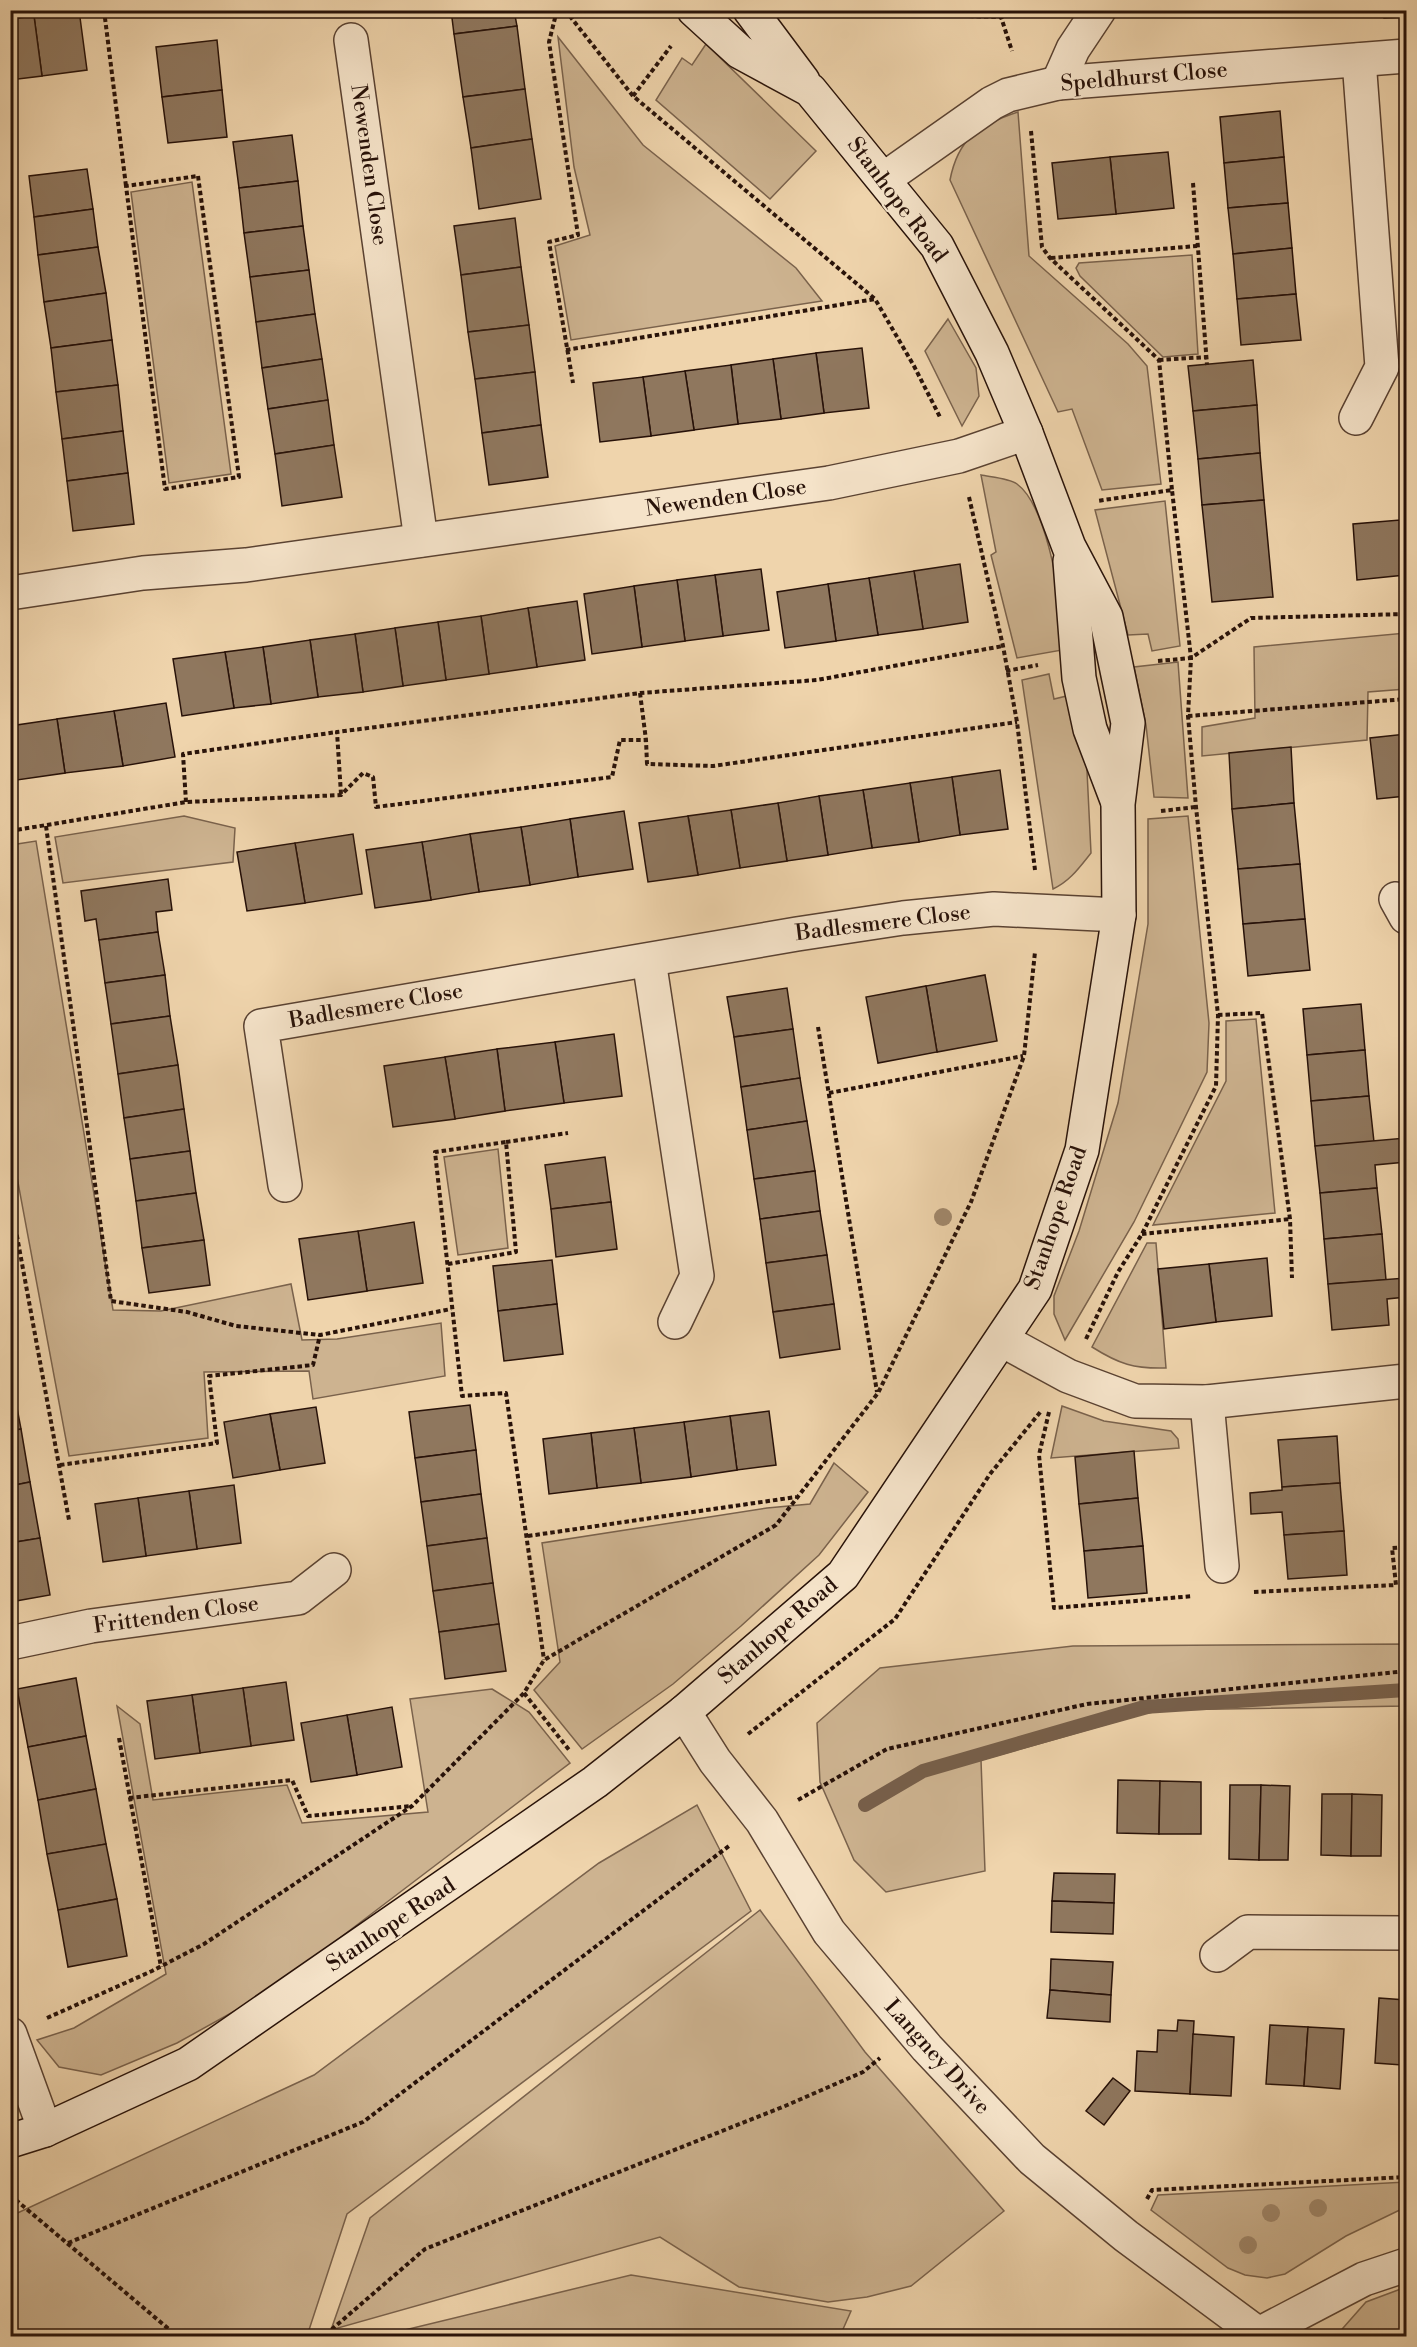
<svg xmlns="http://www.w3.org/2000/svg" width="1417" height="2347" font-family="'Libre Bodoni',serif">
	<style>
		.green { fill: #cdb390; stroke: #7a624c; stroke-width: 1.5 }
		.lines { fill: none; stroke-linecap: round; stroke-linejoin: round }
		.stream { stroke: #775f4a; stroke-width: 14 }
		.building { fill: #8f775e; stroke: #281209; stroke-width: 1.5 }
		.street-casing { stroke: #5a4232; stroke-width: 36 }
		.secondary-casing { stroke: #281209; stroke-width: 36 }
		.path { stroke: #281209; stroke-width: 4; stroke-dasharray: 4.5 3; stroke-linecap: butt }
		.street { stroke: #f5e3c9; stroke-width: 33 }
		.secondary { stroke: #f5e3c9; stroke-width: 33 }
		.tree { fill: #a1886c }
		.labels { text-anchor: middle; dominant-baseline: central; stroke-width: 4.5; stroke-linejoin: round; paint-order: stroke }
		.street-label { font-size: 22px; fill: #281209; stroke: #f5e3c9 }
	</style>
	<rect width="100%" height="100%" fill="#efd4ac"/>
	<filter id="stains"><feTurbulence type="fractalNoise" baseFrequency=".00333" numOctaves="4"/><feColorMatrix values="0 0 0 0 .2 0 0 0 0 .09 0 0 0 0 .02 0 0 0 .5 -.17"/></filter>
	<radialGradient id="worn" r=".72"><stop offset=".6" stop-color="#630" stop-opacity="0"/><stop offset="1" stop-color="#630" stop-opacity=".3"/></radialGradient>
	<g class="green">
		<path d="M558,37L643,145L796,268L822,301L571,340L555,246L590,235L574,167Z"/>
		<path d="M706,44L816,151L770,199L656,100L682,58L692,65Z"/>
		<path d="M1018,112L1029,256L1128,344L1147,366L1161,484L1102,490L1072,409L1058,412L950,180C958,138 979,125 1018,112Z"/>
		<path d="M192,182L231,474L169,483L131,192Z"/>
		<path d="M1192,255L1198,354L1163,357L1080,276L1076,268L1079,263Z"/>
		<path d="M948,319L976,368L979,396L962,426L925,351Z"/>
		<path d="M981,475C991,477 1009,478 1017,484C1050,508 1061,610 1068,649L1017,658L991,555L996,552Z"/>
		<path d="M1165,501L1180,646L1152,651L1148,634L1128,635L1095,510Z"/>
		<path d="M1406,633V689L1368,692L1367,740L1202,756V727L1255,718L1254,647Z"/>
		<path d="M1178,662L1188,798L1154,797L1146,725L1134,667Z"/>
		<path d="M1049,674L1054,699L1075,694L1085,730L1091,853C1079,868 1070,881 1053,889L1022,680Z"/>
		<path d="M184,816L235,828L233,862L63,883L55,837Z"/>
		<path d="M1188,816L1209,1023L1207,1072L1134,1222L1065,1340L1054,1314V1296L1079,1231L1118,1103L1148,924V819Z"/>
		<path d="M36,841L113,1310L161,1311L291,1284L302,1340L337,1339L441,1323L445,1376L313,1399L309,1371L204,1372L208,1438L69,1456L11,1145V845Z"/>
		<path d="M1256,1019L1275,1213L1153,1225L1226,1081V1021Z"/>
		<path d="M498,1149L508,1248L458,1255L444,1157Z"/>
		<path d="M1147,1243H1156L1166,1368C1134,1369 1119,1364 1092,1347Z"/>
		<path d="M1062,1406L1104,1421L1171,1431L1178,1439L1179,1448L1051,1458Z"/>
		<path d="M834,1463L868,1492L819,1555L741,1626L673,1684L582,1749L534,1690L560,1662L542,1543L767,1508L810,1504Z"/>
		<path d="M1406,1644V1706L1160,1710L981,1760L985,1871L886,1892L854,1860L820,1782L817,1723L880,1668L1073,1646Z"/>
		<path d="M492,1689L529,1712L570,1763L320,1953L242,2007L177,2043L101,2075L59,2067L37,2040L74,2028L166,1974L117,1706L140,1724L153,1800L287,1785L302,1823L428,1812L410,1699Z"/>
		<path d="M697,1805L751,1911L347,2214L307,2336H11V2216L314,2075L599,1863Z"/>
		<path d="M760,1910L865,2052L1004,2211L911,2286L867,2297L828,2302L739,2287L660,2237L331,2330L370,2218Z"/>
		<path d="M1406,2182V2207L1346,2236L1285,2274L1267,2278L1245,2275L1228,2268L1151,2210L1158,2195Z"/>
		<path d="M631,2275L851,2311L840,2336H380Z"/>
		<path d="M1406,2287V2315L1397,2336H1336L1366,2302Z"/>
	</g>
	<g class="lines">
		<path class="stream" d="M865,1805L923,1771L1144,1707L1406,1690"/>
	</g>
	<g class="building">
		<path d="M79,10L87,70L42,76L34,16Z"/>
		<path d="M451,10H514L517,26L454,34Z"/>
		<path d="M1383,10H1406V17L1384,18Z"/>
		<path d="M34,16L42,76L10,80V19Z"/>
		<path d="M517,26L525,89L463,97L454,34Z"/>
		<path d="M217,40L222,90L162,97L156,47Z"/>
		<path d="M525,89L532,139L471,148L463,97Z"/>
		<path d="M222,90L227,137L168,143L162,97Z"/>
		<path d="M1280,111L1284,157L1224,163L1220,117Z"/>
		<path d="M292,135L298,181L239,188L233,142Z"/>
		<path d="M532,139L541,199L479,209L471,148Z"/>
		<path d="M1168,152L1174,208L1116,214L1110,157Z"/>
		<path d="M1110,157L1116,214L1058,219L1052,163Z"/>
		<path d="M1284,157L1288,203L1228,208L1224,163Z"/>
		<path d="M87,169L93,209L34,217L29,176Z"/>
		<path d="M298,181L303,226L244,233L239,188Z"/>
		<path d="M1288,203L1292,248L1233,254L1228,208Z"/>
		<path d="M93,209L98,247L38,255L34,217Z"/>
		<path d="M515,218L521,267L461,275L454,226Z"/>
		<path d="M303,226L309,270L250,277L244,233Z"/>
		<path d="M98,247L106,293L44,302L38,255Z"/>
		<path d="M1292,248L1296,294L1237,299L1233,254Z"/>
		<path d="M521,267L529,325L468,332L461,275Z"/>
		<path d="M309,270L315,314L256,322L250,277Z"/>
		<path d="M106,293L112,340L51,348L44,302Z"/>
		<path d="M1296,294L1301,340L1241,345L1237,299Z"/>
		<path d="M315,314L322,359L262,368L256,322Z"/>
		<path d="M529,325L535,372L475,379L468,332Z"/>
		<path d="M112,340L118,385L56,392L51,348Z"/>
		<path d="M862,348L869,408L824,413L816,353Z"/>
		<path d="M816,353L824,413L781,419L773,359Z"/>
		<path d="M322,359L328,400L268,409L262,368Z"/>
		<path d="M773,359L781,419L738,424L731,365Z"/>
		<path d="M1253,360L1257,405L1193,411L1188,366Z"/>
		<path d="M731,365L738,424L694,430L685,371Z"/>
		<path d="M685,371L694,430L651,436L643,377Z"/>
		<path d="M535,372L541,425L482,433L475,379Z"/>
		<path d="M643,377L651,436L600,442L593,383Z"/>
		<path d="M118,385L123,431L62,439L56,392Z"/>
		<path d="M328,400L334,445L275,454L268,409Z"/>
		<path d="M1257,405L1260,453L1198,459L1193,411Z"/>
		<path d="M541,425L548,477L489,485L482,433Z"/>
		<path d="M123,431L128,473L67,481L62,439Z"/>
		<path d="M334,445L342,497L282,506L275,454Z"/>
		<path d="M1260,453L1264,500L1202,505L1198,459Z"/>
		<path d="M128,473L134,524L73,531L67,481Z"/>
		<path d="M1264,500L1273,597L1212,602L1202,505Z"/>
		<path d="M1400,520L1405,575L1357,580L1353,524Z"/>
		<path d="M1400,520H1406V575H1405Z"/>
		<path d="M960,564L968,622L923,629L914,571Z"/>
		<path d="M761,569L769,630L723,636L715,575Z"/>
		<path d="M914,571L923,629L878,635L869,578Z"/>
		<path d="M715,575L723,636L685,641L677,580Z"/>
		<path d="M869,578L878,635L836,641L828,584Z"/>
		<path d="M677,580L685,641L642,647L634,586Z"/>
		<path d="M828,584L836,641L785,648L777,592Z"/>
		<path d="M634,586L642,647L592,654L584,594Z"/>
		<path d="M577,601L585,660L537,667L528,608Z"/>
		<path d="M528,608L537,667L489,674L481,616Z"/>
		<path d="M481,616L489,674L446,680L438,622Z"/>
		<path d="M438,622L446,680L403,686L395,628Z"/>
		<path d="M395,628L403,686L363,692L355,634Z"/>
		<path d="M355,634L363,692L318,697L310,640Z"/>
		<path d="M310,640L318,697L271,704L263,647Z"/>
		<path d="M263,647L271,704L234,708L225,652Z"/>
		<path d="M225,652L234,708L182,716L173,659Z"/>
		<path d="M166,703L175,757L123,766L114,711Z"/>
		<path d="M114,711L123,766L65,773L57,719Z"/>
		<path d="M57,719L65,773L10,781V726Z"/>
		<path d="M1406,734V796L1377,799L1370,738Z"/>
		<path d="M1291,747L1294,803L1232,809L1229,753Z"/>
		<path d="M1000,770L1008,829L960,835L952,777Z"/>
		<path d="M952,777L960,835L919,842L910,783Z"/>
		<path d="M910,783L919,842L872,848L863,790Z"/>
		<path d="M863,790L872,848L828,855L819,796Z"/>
		<path d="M819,796L828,855L787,861L778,803Z"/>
		<path d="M778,803L787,861L740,868L731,810Z"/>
		<path d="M1294,803L1300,864L1238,869L1232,809Z"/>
		<path d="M731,810L740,868L698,875L688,816Z"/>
		<path d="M624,811L633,869L578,877L570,819Z"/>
		<path d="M688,816L698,875L648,882L639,823Z"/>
		<path d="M570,819L578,877L530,885L521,827Z"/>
		<path d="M521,827L530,885L479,892L470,834Z"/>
		<path d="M353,834L362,894L305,903L295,843Z"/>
		<path d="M470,834L479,892L431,900L422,842Z"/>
		<path d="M422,842L431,900L375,908L366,850Z"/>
		<path d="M295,843L305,903L247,911L237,852Z"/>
		<path d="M1300,864L1305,919L1243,924L1238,869Z"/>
		<path d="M168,879L172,910L156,912L158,932L99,940L96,919L85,921L81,891Z"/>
		<path d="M1305,919L1310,970L1248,976L1243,924Z"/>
		<path d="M158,932L165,975L105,983L99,940Z"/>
		<path d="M165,975L170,1016L111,1024L105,983Z"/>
		<path d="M985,975L997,1041L937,1052L926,986Z"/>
		<path d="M926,986L937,1052L878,1063L866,997Z"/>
		<path d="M787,988L793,1029L734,1037L727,997Z"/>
		<path d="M1361,1004L1365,1050L1307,1055L1303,1009Z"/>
		<path d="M170,1016L178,1065L118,1074L111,1024Z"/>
		<path d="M793,1029L800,1078L741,1087L734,1037Z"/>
		<path d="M614,1034L622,1096L564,1103L555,1042Z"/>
		<path d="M555,1042L564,1103L505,1111L497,1049Z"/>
		<path d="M497,1049L505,1111L455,1119L445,1057Z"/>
		<path d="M1365,1050L1369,1096L1311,1101L1307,1055Z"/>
		<path d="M445,1057L455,1119L393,1127L384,1066Z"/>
		<path d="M178,1065L184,1109L124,1118L118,1074Z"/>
		<path d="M800,1078L807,1121L747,1130L741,1087Z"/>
		<path d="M1369,1096L1374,1142L1315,1146L1311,1101Z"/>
		<path d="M184,1109L190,1151L130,1159L124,1118Z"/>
		<path d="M807,1121L815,1171L754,1179L747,1130Z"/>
		<path d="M1406,1138V1162L1375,1165L1377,1188L1320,1193L1315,1146Z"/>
		<path d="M190,1151L196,1193L136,1201L130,1159Z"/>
		<path d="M605,1157L611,1202L551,1209L545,1165Z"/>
		<path d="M815,1171L820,1211L760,1219L754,1179Z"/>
		<path d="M1377,1188L1382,1234L1324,1239L1320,1193Z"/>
		<path d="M196,1193L204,1240L142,1248L136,1201Z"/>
		<path d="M611,1202L617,1249L556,1257L551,1209Z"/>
		<path d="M820,1211L827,1255L766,1263L760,1219Z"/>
		<path d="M414,1222L423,1283L367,1291L358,1231Z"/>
		<path d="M358,1231L367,1291L308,1300L299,1239Z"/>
		<path d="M1382,1234L1386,1280L1328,1284L1324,1239Z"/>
		<path d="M204,1240L210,1285L149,1293L142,1248Z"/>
		<path d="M827,1255L834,1304L773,1312L766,1263Z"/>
		<path d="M1267,1258L1272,1316L1216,1322L1209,1264Z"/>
		<path d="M552,1260L557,1304L498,1311L493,1266Z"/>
		<path d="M1209,1264L1216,1322L1164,1329L1158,1269Z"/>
		<path d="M1406,1278V1297L1387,1299L1389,1325L1332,1330L1328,1284Z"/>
		<path d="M557,1304L563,1354L504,1361L498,1311Z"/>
		<path d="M834,1304L840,1349L780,1358L773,1312Z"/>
		<path d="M10,1371L21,1429L10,1431Z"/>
		<path d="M470,1405L476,1450L415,1458L409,1412Z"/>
		<path d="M316,1407L325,1463L280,1470L270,1414Z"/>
		<path d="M769,1411L776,1465L737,1470L730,1416Z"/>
		<path d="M270,1414L280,1470L233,1478L224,1422Z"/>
		<path d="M730,1416L737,1470L691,1477L684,1422Z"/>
		<path d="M684,1422L691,1477L641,1483L634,1428Z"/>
		<path d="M634,1428L641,1483L597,1488L591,1433Z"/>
		<path d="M21,1429L30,1482L10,1486V1431Z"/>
		<path d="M591,1433L597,1488L549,1494L543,1439Z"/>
		<path d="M1337,1436L1340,1483L1282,1487L1278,1440Z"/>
		<path d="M476,1450L481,1494L421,1502L415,1458Z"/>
		<path d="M1134,1451L1138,1498L1079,1504L1075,1457Z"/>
		<path d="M30,1482L40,1538L10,1543V1486Z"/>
		<path d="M1340,1483L1344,1531L1284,1535L1282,1512L1251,1514L1250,1493L1282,1490V1487Z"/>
		<path d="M234,1485L241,1543L197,1549L189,1491Z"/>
		<path d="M189,1491L197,1549L146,1556L138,1498Z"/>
		<path d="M481,1494L487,1538L427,1546L421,1502Z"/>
		<path d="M138,1498L146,1556L103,1562L95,1504Z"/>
		<path d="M1138,1498L1143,1546L1084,1551L1079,1504Z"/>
		<path d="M1344,1531L1347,1575L1288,1579L1284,1535Z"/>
		<path d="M40,1538L50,1595L10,1602V1543Z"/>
		<path d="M487,1538L493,1583L433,1591L427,1546Z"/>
		<path d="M1143,1546L1147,1593L1088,1598L1084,1551Z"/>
		<path d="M493,1583L499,1624L439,1632L433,1591Z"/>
		<path d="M499,1624L506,1671L445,1679L439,1632Z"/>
		<path d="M76,1678L86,1736L28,1747L17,1689Z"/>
		<path d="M286,1682L294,1740L251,1746L243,1688Z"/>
		<path d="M243,1688L251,1746L200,1753L192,1695Z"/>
		<path d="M192,1695L200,1753L155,1759L147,1701Z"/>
		<path d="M392,1707L402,1767L357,1775L347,1715Z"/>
		<path d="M347,1715L357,1775L311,1782L301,1723Z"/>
		<path d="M86,1736L96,1789L38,1800L28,1747Z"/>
		<path d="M1118,1780L1160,1781L1159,1834L1117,1833Z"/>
		<path d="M1160,1781L1201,1782V1834H1159Z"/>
		<path d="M1230,1785H1261L1259,1860L1229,1859Z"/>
		<path d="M1261,1785L1290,1786L1288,1860H1259Z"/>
		<path d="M96,1789L106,1844L47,1854L38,1800Z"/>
		<path d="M1322,1794H1352L1351,1856L1321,1855Z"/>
		<path d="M1352,1794L1382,1795L1381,1856H1351Z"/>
		<path d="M106,1844L117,1899L58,1910L47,1854Z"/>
		<path d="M1054,1873L1115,1874L1114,1903L1052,1901Z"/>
		<path d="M117,1899L127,1956L68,1967L58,1910Z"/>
		<path d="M1052,1901L1114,1903L1113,1934L1051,1932Z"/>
		<path d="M1051,1959L1113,1962L1111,1995L1050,1990Z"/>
		<path d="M1050,1990L1111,1995L1110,2022L1047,2018Z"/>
		<path d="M1379,1998L1406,2000L1402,2065L1375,2063Z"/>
		<path d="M1406,2000V2065H1402Z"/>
		<path d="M1178,2020L1194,2021L1190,2094L1135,2091L1137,2051L1157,2052L1158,2030L1177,2031Z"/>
		<path d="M1270,2025L1308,2027L1304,2086L1266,2084Z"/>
		<path d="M1308,2027L1344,2029L1340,2089L1304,2086Z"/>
		<path d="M1193,2034L1234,2037L1231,2096L1190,2094Z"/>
		<path d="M1113,2078L1130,2091L1104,2125L1086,2111Z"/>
	</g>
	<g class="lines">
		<defs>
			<g id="street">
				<path d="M351,40L421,540"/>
				<path d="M1058,83L1073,49L1099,10"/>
				<path d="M884,179L992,103L1008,95L1058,83L1406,56"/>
				<path d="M1356,418L1382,367L1359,60"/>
				<path d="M10,593L143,573L246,565L829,483L959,456L1026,433"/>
				<path d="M1396,899L1406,917"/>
				<path d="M649,960L697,1276L675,1322"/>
				<path d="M285,1185L261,1026L797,934L903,918L994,909L1119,915"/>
				<path d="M1002,1340L1068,1376L1135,1401L1207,1402L1406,1381"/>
				<path d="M1207,1402L1222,1566"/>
				<path d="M10,1643L91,1626L298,1598L334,1570"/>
				<path d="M684,1712L715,1761L762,1821L829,1932L927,2048L1032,2159L1126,2236L1261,2336"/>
				<path d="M1217,1955L1248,1932L1406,1933"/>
				<path d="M10,2034L45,2130"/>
				<path d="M1259,2334L1364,2279L1406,2265"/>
			</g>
			<g id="secondary">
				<path d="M750,10L803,81"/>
				<path d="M1070,561L1079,678L1090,729L1117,800"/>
				<path d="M10,2141L45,2130L188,2064L595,1782L684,1712L843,1575L1035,1289L1082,1150L1119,915L1118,804L1128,723L1106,617L1069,547L1026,433L992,353L937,246L810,90L740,52L694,10"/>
			</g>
		</defs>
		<use href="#street" class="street-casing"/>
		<use href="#secondary" class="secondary-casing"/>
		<g class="path">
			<path d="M104,10L126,186"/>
			<path d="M557,10L549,42L578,235L549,242L573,383"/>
			<path d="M565,10L633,96L875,299L914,366L940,417"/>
			<path d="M804,11L1001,17L1012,51"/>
			<path d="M633,96L671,46"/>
			<path d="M1031,131L1042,247L1050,258L1159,360L1172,490"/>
			<path d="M198,176L239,477L165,489L126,186Z"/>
			<path d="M1193,183L1207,365"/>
			<path d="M1051,258L1197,246"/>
			<path d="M566,350L875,299"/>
			<path d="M1159,360L1207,357"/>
			<path d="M969,497L1003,646L1017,722L1035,870"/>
			<path d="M1158,661L1191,658L1251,618L1406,614"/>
			<path d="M1006,671L1038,665"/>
			<path d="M640,693L646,740"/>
			<path d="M1188,716L1406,699"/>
			<path d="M341,794L337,732L640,693L817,680L1003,646"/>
			<path d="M186,802L183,754L337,732"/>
			<path d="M1161,811L1196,807"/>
			<path d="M46,826L111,1301L187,1312L236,1326L320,1335L451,1309"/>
			<path d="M10,831L186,802L341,795L363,773L373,777L376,807L612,777L620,740H646L647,764L713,766L1017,722"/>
			<path d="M1218,1015L1262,1013L1290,1219L1292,1278"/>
			<path d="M818,1027L877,1392"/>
			<path d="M829,1093L1023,1056"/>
			<path d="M506,1142L568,1133"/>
			<path d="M10,1198L69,1520"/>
			<path d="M1142,1234L1290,1219"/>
			<path d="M448,1264L516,1252L506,1142L435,1152L462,1396L506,1393L544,1660"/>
			<path d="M1086,1339L1118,1272L1142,1234L1216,1086L1218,1015L1196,807L1188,716L1191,658L1172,490L1097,501"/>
			<path d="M1049,1412L1039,1455L1054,1608L1193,1596"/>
			<path d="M60,1465L217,1443L209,1376L313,1365L320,1335"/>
			<path d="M528,1536L796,1497"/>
			<path d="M1254,1592L1396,1585L1392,1548L1406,1547"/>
			<path d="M524,1693L570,1751"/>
			<path d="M748,1734L895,1619L990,1474L1042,1410"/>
			<path d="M119,1738L161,1967"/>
			<path d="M129,1798L292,1780L308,1816L412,1806"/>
			<path d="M798,1800L887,1749L1087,1704L1406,1671"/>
			<path d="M47,2018L152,1971L204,1944L412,1806L524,1693L544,1660L776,1525L878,1393L971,1202L1024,1056L1035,952"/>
			<path d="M10,2195L177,2336"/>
			<path d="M1147,2199L1152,2190L1406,2177"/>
			<path d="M68,2243L363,2122L729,1846"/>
			<path d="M328,2336L331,2330L425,2249L785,2106L863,2072L880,2058"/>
		</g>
		<use href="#street" class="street"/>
		<use href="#secondary" class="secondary"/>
	</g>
	<g class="tree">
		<circle cx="943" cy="1217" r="9"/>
		<circle cx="1318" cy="2208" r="9"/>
		<circle cx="1271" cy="2213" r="9"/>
		<circle cx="1248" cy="2245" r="9"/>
	</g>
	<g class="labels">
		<g class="street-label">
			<text transform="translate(1144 77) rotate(-5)">Speldhurst Close</text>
			<text transform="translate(369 165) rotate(82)">Newenden Close</text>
			<text transform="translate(897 200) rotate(53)">Stanhope Road</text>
			<text transform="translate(726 498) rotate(-8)">Newenden Close</text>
			<text transform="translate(883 923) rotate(-7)">Badlesmere Close</text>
			<text transform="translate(376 1006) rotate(-10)">Badlesmere Close</text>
			<text transform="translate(1056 1218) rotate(-71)">Stanhope Road</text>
			<text transform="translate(176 1615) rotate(-8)">Frittenden Close</text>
			<text transform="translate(778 1631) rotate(-41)">Stanhope Road</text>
			<text transform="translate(391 1925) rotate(-34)">Stanhope Road</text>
			<text transform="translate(937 2057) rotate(48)">Langney Drive</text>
		</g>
	</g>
	<rect width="1417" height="2347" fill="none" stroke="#efd4ac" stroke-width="36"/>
	<rect x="12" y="12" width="1393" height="2323" fill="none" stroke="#281209" stroke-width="3"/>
	<rect x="18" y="18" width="1381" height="2311" fill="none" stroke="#281209" stroke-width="1.5"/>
	<rect width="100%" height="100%" filter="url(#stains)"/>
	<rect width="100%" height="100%" fill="url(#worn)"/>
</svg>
